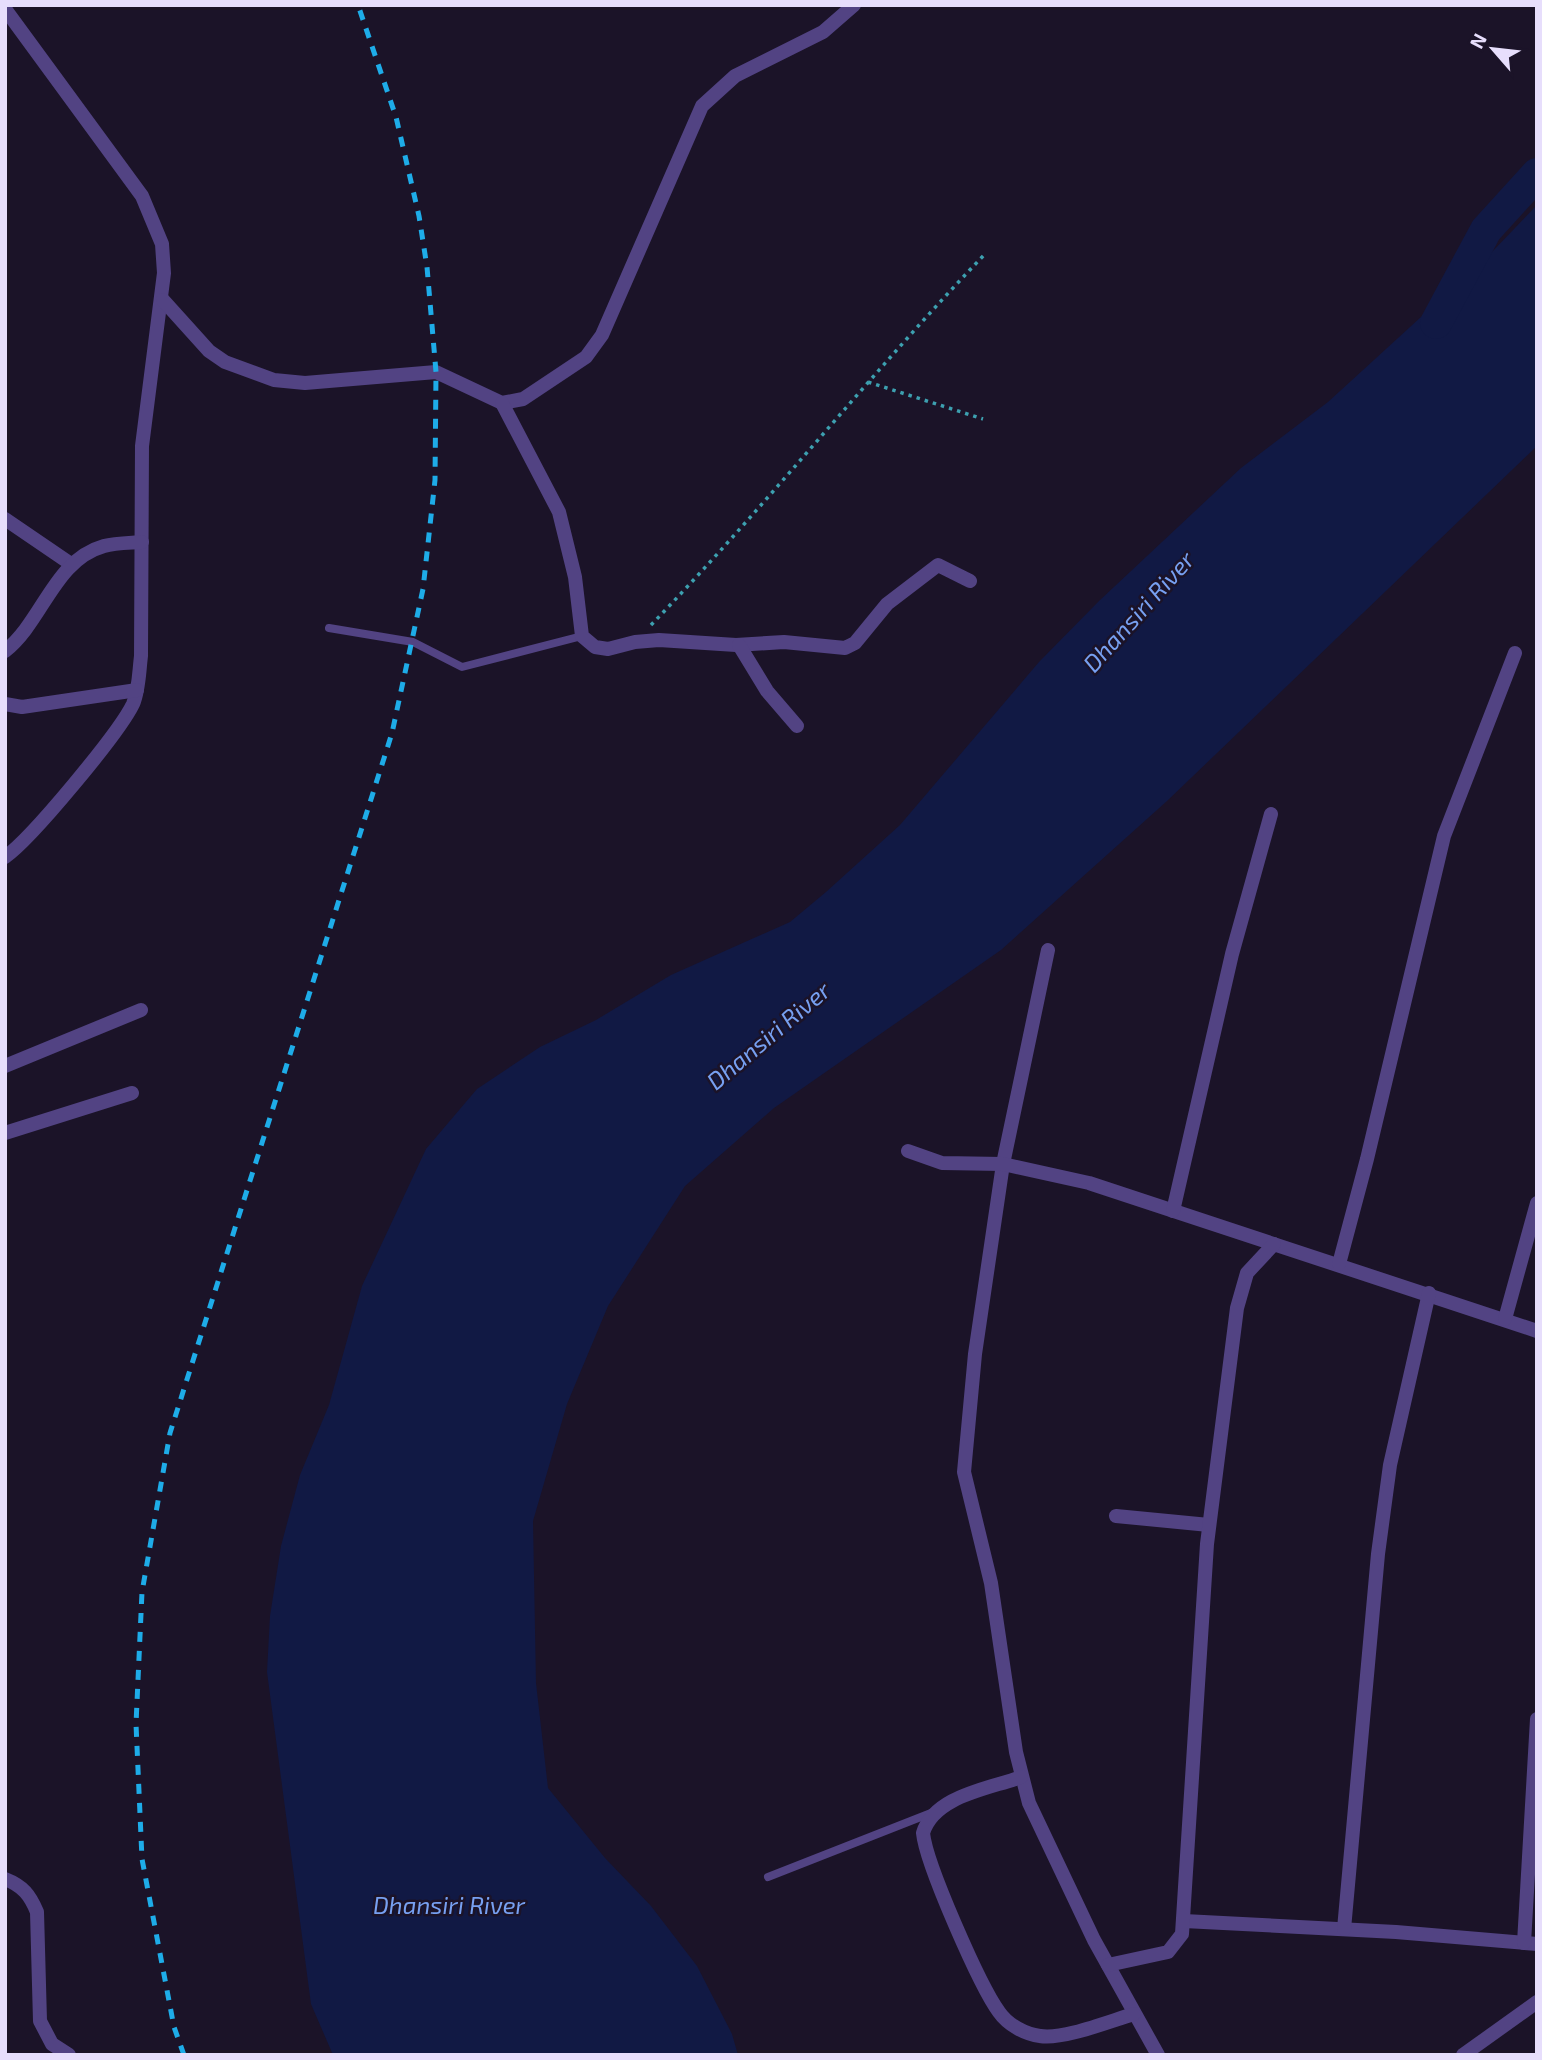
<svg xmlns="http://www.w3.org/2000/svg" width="1542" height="2060" font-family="'Exo 2',sans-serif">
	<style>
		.water { fill: #111944 }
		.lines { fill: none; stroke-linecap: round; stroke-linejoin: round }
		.river { stroke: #111944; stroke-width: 32 }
		.path { stroke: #3da0b0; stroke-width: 3.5; stroke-dasharray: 3.5 5; stroke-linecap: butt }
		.service { stroke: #524383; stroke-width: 8 }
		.minor { stroke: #524383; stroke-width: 14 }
		.rail { stroke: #1eace8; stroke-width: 5; stroke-dasharray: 10 9; stroke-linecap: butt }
		.labels { text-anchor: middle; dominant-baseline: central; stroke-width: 5; stroke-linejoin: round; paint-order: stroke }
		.water-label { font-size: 24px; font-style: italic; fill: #77a0f1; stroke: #1b1328 }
	</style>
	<rect width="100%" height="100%" fill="#1b1328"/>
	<path class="water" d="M1537,205V446L1167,801L1001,950L774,1108L685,1186L608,1306L567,1404L533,1521L536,1683L548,1788L605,1858L651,1906L697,1966L732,2034L738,2055H333L311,2004L267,1672L270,1616L281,1546L300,1475L329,1405L362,1286L426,1149L477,1089L540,1047L596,1020L671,975L790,922L826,892L900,825L1039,662L1099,601L1241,468L1328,402L1491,253Z"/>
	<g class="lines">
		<path class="river" d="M1436,323L1486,230L1537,174"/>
		<g class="path">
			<path d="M868,382L983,419"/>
			<path d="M651,625C767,505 870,374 985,254"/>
		</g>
		<g class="service">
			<path d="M329,628L413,642L462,667L582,636"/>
			<path d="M768,1877L931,1813"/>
		</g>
		<g class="minor">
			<path d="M5,9L142,196L162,244L164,273L142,446L141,656C139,672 139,690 133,704C119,733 31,839 5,857"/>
			<path d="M163,300L209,351L225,362L274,380L305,383L436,372L502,403L523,399L586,357L602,335L702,106L735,76L823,32L854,5"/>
			<path d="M502,403L559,512L575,577L582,636L595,647L608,649L635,642L659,640L736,645L784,642L845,648L855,643L887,604L938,565L970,581"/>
			<path d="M5,519L71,564"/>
			<path d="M739,645L767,691L797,726"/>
			<path d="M5,651C43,621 54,560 104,546C115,543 129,543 142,542"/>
			<path d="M5,704L22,707L137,690"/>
			<path d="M1048,950L1003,1164L975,1354L964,1472L991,1583L1016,1752L1029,1803L1094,1940L1158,2055"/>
			<path d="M5,1066L141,1010"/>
			<path d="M5,1133L132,1093"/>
			<path d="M908,1151L942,1163L1003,1164L1089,1183L1537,1331"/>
			<path d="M1173,1211L1232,954L1271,814"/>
			<path d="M1339,1264L1367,1159L1444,836L1515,653"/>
			<path d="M1505,1319L1537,1203"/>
			<path d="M1116,1516L1209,1525"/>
			<path d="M1021,1777C988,1789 934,1796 923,1833C926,1864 980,1986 999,2012C1008,2025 1025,2034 1040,2036C1063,2040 1110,2021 1134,2014"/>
			<path d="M5,1879C23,1886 30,1895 37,1912L40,2021L52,2044L69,2055"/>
			<path d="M1184,1921L1396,1932L1537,1944"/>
			<path d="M1344,1929L1378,1554L1390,1465L1429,1293"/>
			<path d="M1524,1943L1537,1719"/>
			<path d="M1108,1965L1168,1952L1182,1934L1207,1544L1237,1308L1247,1273L1274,1244"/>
			<path d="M1463,2055L1537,2002"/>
		</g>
		<path class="rail" d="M184,2055L174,2027L142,1859L136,1724L142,1592L170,1433L392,733L423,589L435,480L436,372L427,267L419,216L396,117L358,5"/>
	</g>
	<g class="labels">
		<g class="water-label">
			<text transform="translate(1138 611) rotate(-48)">Dhansiri River</text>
			<text transform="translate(768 1035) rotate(-40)">Dhansiri River</text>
			<text x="449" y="1904">Dhansiri River</text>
		</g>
	</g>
	<rect width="1542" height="2060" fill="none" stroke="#e7defc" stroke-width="14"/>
	<g transform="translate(1493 49) rotate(298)" stroke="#1b1328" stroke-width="5" paint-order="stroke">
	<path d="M0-5L12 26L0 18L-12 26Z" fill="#e7defc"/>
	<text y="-10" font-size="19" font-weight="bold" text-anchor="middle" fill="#e7defc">N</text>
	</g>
</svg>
